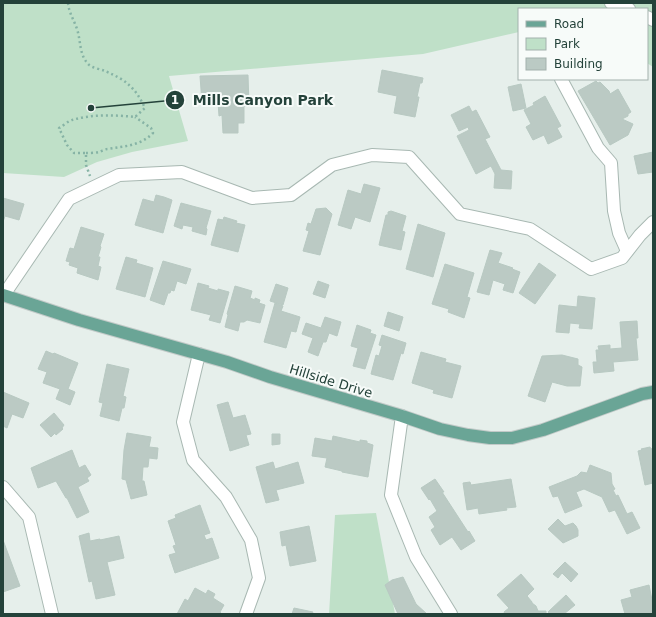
<svg xmlns="http://www.w3.org/2000/svg" width="656" height="617" font-family="'DejaVu Sans',sans-serif">
	<style>
		.green { fill: #bfe0c8 }
		.building { fill: #bbcac4; stroke: #b8c9c2 }
		.lines { fill: none; stroke-linecap: round; stroke-linejoin: round }
		.minor-casing { stroke: #a8b8b2; stroke-width: 14 }
		.major-casing { stroke: #c2cac8; stroke-width: 14 }
		.path { stroke: #86b3a5; stroke-width: 2.5; stroke-dasharray: 2 3; stroke-linecap: butt }
		.minor { stroke: #fff; stroke-width: 12 }
		.major { stroke: #6aa596; stroke-width: 12 }
		.labels { text-anchor: middle; dominant-baseline: central; stroke-width: 4; stroke-linejoin: round; paint-order: stroke }
		.street-label { font-size: 13px; fill: #24423a; stroke: #f7fbf9 }
		.leader { fill: none; stroke: #24423a; stroke-width: 1.5 }
		.callout-dot { fill: #24423a; stroke: #f7fbf9; stroke-width: 1.5 }
		.mark-label { font-size: 12px; text-anchor: middle; font-weight: bold; fill: #fff }
		.callout-label { font-size: 14px; text-anchor: middle; font-weight: bold; fill: #24423a; stroke: #f7fbf9; stroke-width: 4; stroke-linejoin: round; paint-order: stroke }
	</style>
	<rect width="100%" height="100%" fill="#e6efeb"/>
	<g class="green">
		<path d="M3,3H653V67L647,63V9H519V32L423,54L169,76L188,141L132,152L97,162L64,177L3,173Z"/>
		<path d="M376,513L395,614H329L335,515Z"/>
	</g>
	<g class="building">
		<path d="M382,70L423,78L422,83H420L417,97H419L415,117L394,113L397,96L378,92Z"/>
		<path d="M248,75L249,106H244V123H238V133H223L222,115L219,116L218,102L202,103L200,76Z"/>
		<path d="M596,81L598,83L600,82L609,91L610,94L618,89L631,112L628,114V116L622,119L633,124L628,135L610,145L578,91Z"/>
		<path d="M521,84L526,108L513,111L508,87Z"/>
		<path d="M545,96L561,126L557,128L562,137L548,144L544,135L533,140L526,127L531,124L524,110L534,105L533,103Z"/>
		<path d="M469,106L472,112L476,110L490,137L485,139L501,170L512,171L511,189L494,188L495,174L491,166L476,174L457,136L469,130L468,127L459,131L451,115Z"/>
		<path d="M653,152V172L638,174L634,156Z"/>
		<path d="M364,184L380,188L370,222L355,217L351,229L338,225L348,190L361,194Z"/>
		<path d="M156,195L164,197L172,200L163,233L135,225L143,199L154,202Z"/>
		<path d="M3,198L24,204L19,220L5,216L3,222Z"/>
		<path d="M181,203L211,211L206,228L207,229L206,235L192,231L193,227L183,225L182,229L174,226Z"/>
		<path d="M326,208L332,214L320,255L303,251L309,231L306,230L308,223L311,224L316,209Z"/>
		<path d="M391,211L406,216L402,231L405,232L401,250L379,245L386,215H388V212Z"/>
		<path d="M224,217L237,221L236,223L245,225L238,252L211,245L218,219L223,220Z"/>
		<path d="M418,224L445,233L433,277L406,269Z"/>
		<path d="M81,227L104,234L100,246L101,247L98,257H100L98,266L101,267L98,280L77,273L78,268L69,265L70,262L66,261L70,248L74,249Z"/>
		<path d="M490,250L502,253L498,263L513,268L512,269L520,272L513,293L503,290L505,284L493,280L489,295L477,292Z"/>
		<path d="M126,257L137,260L136,263L153,268L145,297L116,289Z"/>
		<path d="M163,261L191,269L186,284L177,281L174,291L171,290L170,293H168L164,305L150,300Z"/>
		<path d="M539,263L556,275L535,304L519,293Z"/>
		<path d="M445,264L474,273L467,297L470,298L464,318L448,312L449,309L432,304Z"/>
		<path d="M318,281L329,285L325,298L313,294Z"/>
		<path d="M198,283L209,286L208,288L218,291V289L229,292L220,323L209,320L211,315L191,310Z"/>
		<path d="M276,284L288,288L283,305L270,301Z"/>
		<path d="M235,286L252,291L250,298L255,300V298L260,300L259,303L265,305L260,323L247,320L244,322H240L238,331L225,327L228,315L227,314Z"/>
		<path d="M578,296L595,298L592,329L579,328L580,324L570,323L569,333L556,332L559,305L577,307Z"/>
		<path d="M275,303L283,306L281,311L300,317L296,332L291,331L286,348L264,342Z"/>
		<path d="M388,312L403,317L399,331L384,326Z"/>
		<path d="M325,317L341,322L337,336L329,333L326,342H323L318,356L308,352L313,338L302,334L306,323L321,328Z"/>
		<path d="M637,321L638,338H636L638,360L613,362L614,371L594,373L593,362H597L596,350H599L598,346L610,345V349L622,348L620,322Z"/>
		<path d="M357,325L371,330L370,333L376,335L365,369L353,366L358,348L351,346Z"/>
		<path d="M382,335L406,343L403,354L401,353L393,380L371,374L376,355L379,356L382,346L379,345Z"/>
		<path d="M46,351L53,354L54,353L78,363L68,389L75,392L70,405L56,399L60,389L43,383L47,372L38,369Z"/>
		<path d="M421,352L446,359L445,362L461,366L452,398L433,393L434,390L412,383Z"/>
		<path d="M562,355L578,359V365L582,367L580,386H567L552,382L545,402L528,396L542,356Z"/>
		<path d="M107,364L129,369L123,396L126,397L124,408H122L119,421L100,416L103,403L99,402Z"/>
		<path d="M3,392L29,403L23,418L12,414L7,428L3,426Z"/>
		<path d="M228,402L233,418L245,415L251,434L246,435L249,445L230,451L217,405Z"/>
		<path d="M54,413L64,425L62,428L63,429L56,435L55,433L51,437L40,425Z"/>
		<path d="M127,433L151,437L149,447L158,448L157,459L149,458L148,467H143L142,481H144L147,495L131,499L126,480L122,479L124,450Z"/>
		<path d="M272,434H280V444L272,445Z"/>
		<path d="M333,436L360,442V440L367,441V443L373,445L368,477L342,472V471L325,467L327,458L312,456L315,438L332,441Z"/>
		<path d="M650,447L651,449L653,448V483L645,485L638,451L642,450L641,449Z"/>
		<path d="M72,450L79,468L85,465L91,475L87,478L89,481L78,487L89,512L77,518L67,498H66L56,481L38,488L31,468Z"/>
		<path d="M273,462L275,469L298,462L304,483L276,490L279,500L266,503L256,467Z"/>
		<path d="M590,465L611,473L612,484L615,489L613,490L616,496L618,495L627,514L632,512L640,528L627,534L615,510L609,512L602,497L584,489L576,492L582,506L565,513L558,496L553,497L549,487L577,476L581,472L587,473Z"/>
		<path d="M435,479L444,492H442L468,532L469,531L475,541L461,550L452,537L440,545L431,530L435,527L429,517L437,511L430,499L429,500L421,488Z"/>
		<path d="M511,479L516,507L506,508L507,510L479,514L478,508L467,510L463,483L470,482L471,485Z"/>
		<path d="M200,505L210,533L204,535L206,540L212,538L219,558L175,573L169,555L176,553L173,546L176,545L168,521L176,518L175,515Z"/>
		<path d="M558,519L565,526L573,523L576,526L578,530V536L563,543L548,529Z"/>
		<path d="M309,526L316,561L290,566L286,545L282,546L280,532Z"/>
		<path d="M89,533L90,541L100,539V540L119,536L124,558L107,562L115,595L96,599L92,581L89,582L79,536Z"/>
		<path d="M3,540L20,586L3,592Z"/>
		<path d="M565,562L578,574L571,582L562,573L558,578L553,574Z"/>
		<path d="M521,574L534,589L527,596L532,602V603L536,606L538,611H546V614H505L504,612L509,608L497,595Z"/>
		<path d="M403,577L416,604L427,614H398L385,585L392,580Z"/>
		<path d="M649,585L653,605V614H625L621,600L632,597L630,590Z"/>
		<path d="M195,588L206,594L208,590L215,594L213,598L224,605L220,612L222,614H177L185,599L188,601Z"/>
		<path d="M566,595L575,605L564,614H550L548,612Z"/>
		<path d="M294,608L313,612L312,614H292Z"/>
	</g>
	<g class="lines">
		<defs>
			<g id="minor">
				<path d="M611,3L629,9"/>
				<path d="M647,17L653,20"/>
				<path d="M561,79L598,148L611,163L614,211L619,233L627,251"/>
				<path d="M3,296L69,199L119,175L182,172L252,198L291,195L332,165L372,155L409,157L460,214L530,229L591,269L622,258L640,235L653,222"/>
				<path d="M199,354L183,422L193,460L226,497L251,540L259,578L246,614"/>
				<path d="M402,416L391,495L416,557L451,614"/>
				<path d="M3,487L29,517L52,614"/>
			</g>
			<path id="major" d="M3,295L79,320L227,362L270,377L402,416L440,429L468,435L490,438H512L543,430L642,394L653,392"/>
		</defs>
		<use href="#minor" class="minor-casing"/>
		<use href="#major" class="major-casing"/>
		<g class="path">
			<path d="M68,3C69,13 74,20 77,29C81,41 79,54 88,64C92,68 100,69 105,71C126,80 135,87 145,108L135,117C115,115 92,114 72,120C68,121 63,126 59,128L67,145L74,153H86V165L90,176"/>
			<path d="M86,153C90,153 95,153 99,152C102,151 105,149 108,149C125,146 140,146 153,133L151,128L135,117"/>
		</g>
		<use href="#minor" class="minor"/>
		<use href="#major" class="major"/>
	</g>
	<g class="labels">
		<g class="street-label">
			<text transform="translate(331 381) rotate(17)">Hillside Drive</text>
		</g>
	</g>
	<path class="leader" d="M91 108L175 100"/>
	<g class="callout-dot">
		<circle cx="91" cy="108" r="4"/>
		<circle cx="175" cy="100" r="10"/>
	</g>
	<g class="mark-label">
		<text x="175" y="104">1</text>
	</g>
	<g class="callout-label">
		<text x="263" y="105">Mills Canyon Park</text>
	</g>
	<rect width="656" height="617" fill="none" stroke="#24423a" stroke-width="8"/>
	<rect x="518" y="8" width="130" height="72" fill="#f7fbf9" stroke="#a3b1ad"/>
	<rect x="526" y="21" width="20" height="6" fill="#6aa596" stroke="#a3b1ad"/>
	<text x="554" y="28" font-size="12" fill="#24423a">Road</text>
	<rect x="526" y="38" width="20" height="12" fill="#bfe0c8" stroke="#a3b1ad"/>
	<text x="554" y="48" font-size="12" fill="#24423a">Park</text>
	<rect x="526" y="58" width="20" height="12" fill="#bbcac4" stroke="#a3b1ad"/>
	<text x="554" y="68" font-size="12" fill="#24423a">Building</text>
</svg>
